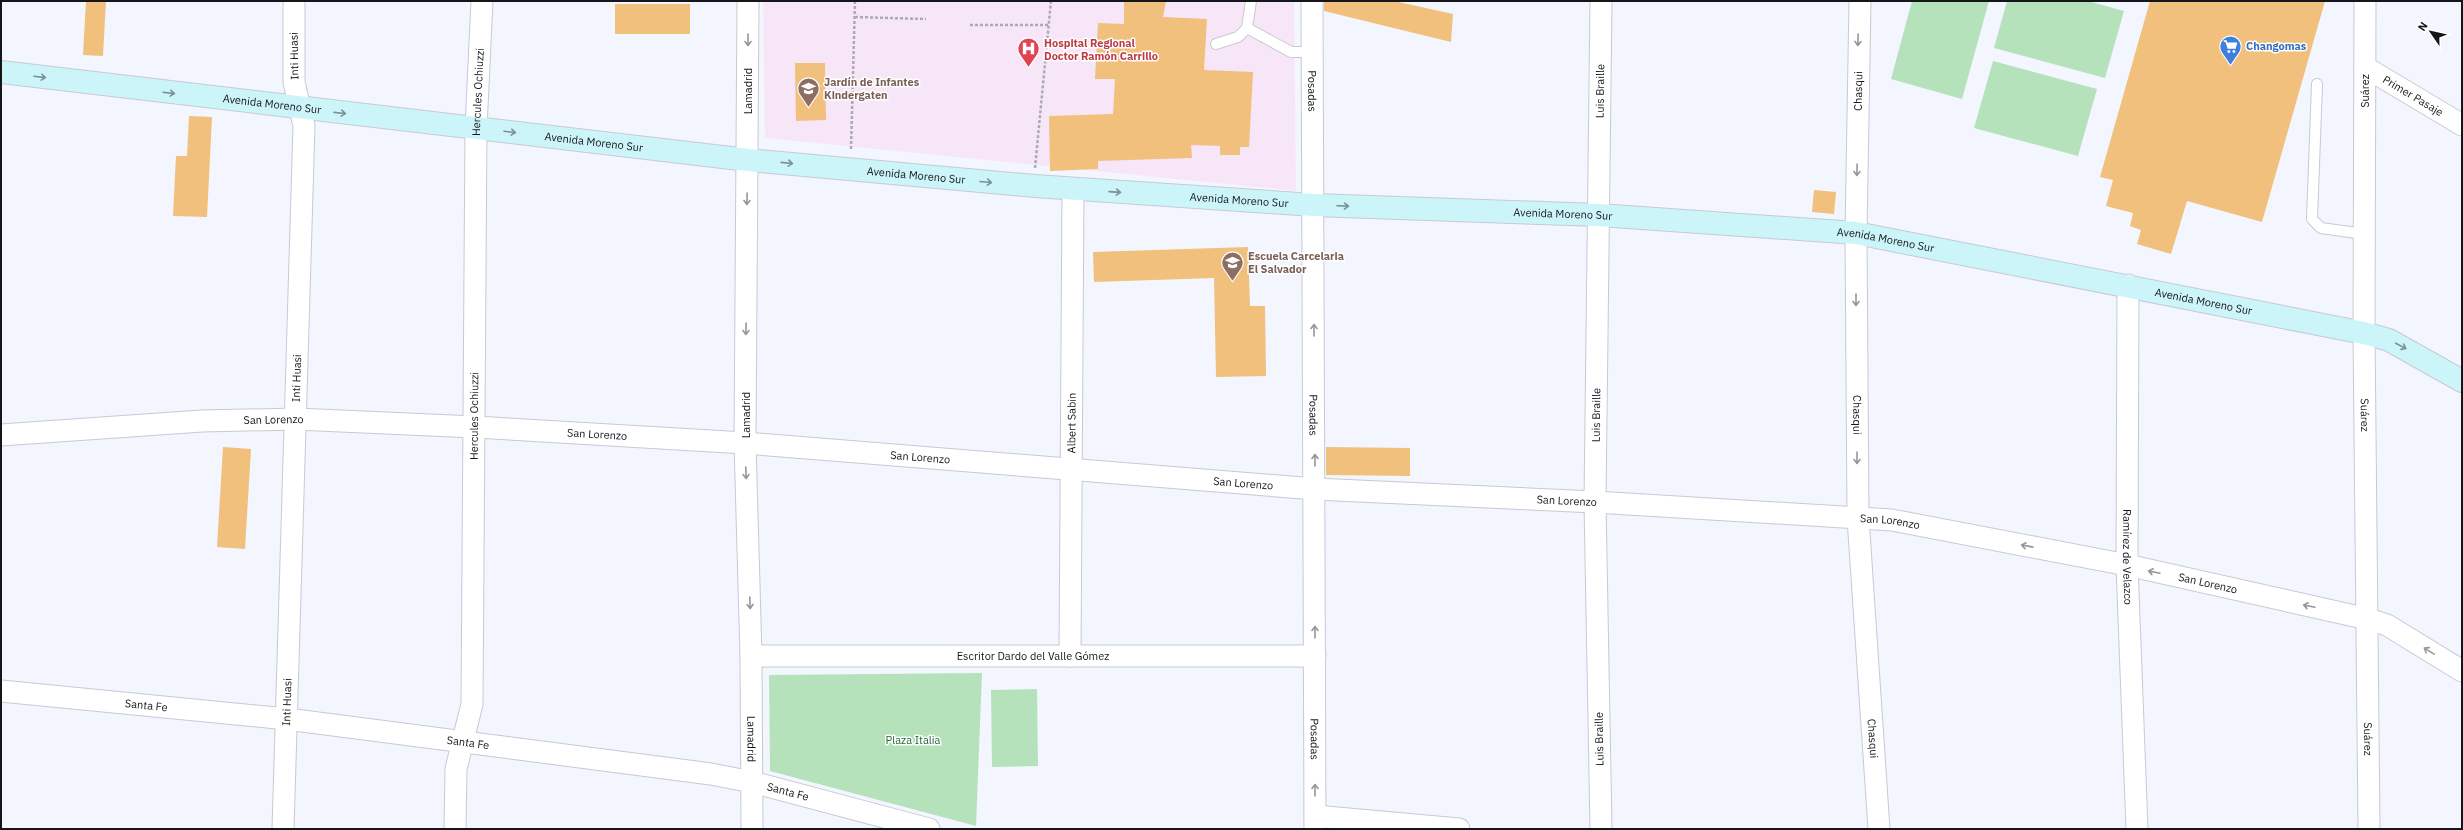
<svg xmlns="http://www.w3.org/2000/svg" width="2463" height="830" font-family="'IBM Plex Sans',sans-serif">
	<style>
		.medical { fill: #f7e6f8 }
		.green { fill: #b6e2bb }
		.building { fill: #f0c07c }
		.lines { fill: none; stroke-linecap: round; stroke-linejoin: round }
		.lane-casing { stroke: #c6cad3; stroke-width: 12 }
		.street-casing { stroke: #c6cad3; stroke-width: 23 }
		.secondary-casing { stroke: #c6cad3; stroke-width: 24 }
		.path { stroke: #a9abb1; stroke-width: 2.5; stroke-dasharray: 3 2; stroke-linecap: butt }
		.lane { stroke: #fff; stroke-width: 10 }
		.street { stroke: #fff; stroke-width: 21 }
		.secondary { stroke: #ccf5fa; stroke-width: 22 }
		.oneway { stroke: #969698 }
		.oneway2 { stroke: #7a9195 }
		.labels { text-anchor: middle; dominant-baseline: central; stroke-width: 3; stroke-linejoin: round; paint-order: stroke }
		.health-label { font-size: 11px; font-weight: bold; fill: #be3a42; stroke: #fff; text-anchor: start }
		.shop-label { font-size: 11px; font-weight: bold; fill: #366cbe; stroke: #fff; text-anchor: start }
		.street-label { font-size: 11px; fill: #151619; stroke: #fff }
		.education-label { font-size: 11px; font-weight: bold; fill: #785e54; stroke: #fff; text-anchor: start }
		.park-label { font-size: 11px; fill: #216430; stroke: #fff }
	</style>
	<rect width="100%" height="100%" fill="#f3f6fe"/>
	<path class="medical" d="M763,1H1294L1296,191L765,138Z"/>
	<g class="green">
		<path d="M1912,1H1989L1962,99L1891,79Z"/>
		<path d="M2007,1H2088L2124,11L2105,78L1994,48Z"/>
		<path d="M1993,61L2097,89L2078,156L1974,128Z"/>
		<path d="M982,673L976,826L770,771L769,675Z"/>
		<path d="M1037,689L1038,766L992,767L991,690Z"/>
	</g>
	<g class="building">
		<path d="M86,1H106L103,56L83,55Z"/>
		<path d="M1124,1H1166L1163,17L1207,19L1204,70L1253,72L1249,147H1240V155H1220V146L1191,145L1192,158L1098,161V169L1050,171L1049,116L1113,114L1115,79H1095L1098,23L1124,24Z"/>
		<path d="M1324,1H1394L1453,14L1451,42L1324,11Z"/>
		<path d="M2150,1H2325L2262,222L2187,201L2171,254L2137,244L2141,230L2130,226L2133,213L2106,206L2113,180L2100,177Z"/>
		<rect x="615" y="4" width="75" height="30"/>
		<path d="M795,63H825L826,120L796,121Z"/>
		<path d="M189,116L212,117L207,217L173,216L176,156H187Z"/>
		<path d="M1814,190L1836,192L1834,214L1812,212Z"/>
		<path d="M1248,247L1250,306H1265L1266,376L1216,377L1214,278L1094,282L1093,252Z"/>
		<path d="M223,447L251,449L245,549L217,547Z"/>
		<path d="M1326,447L1410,448V476L1326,475Z"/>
	</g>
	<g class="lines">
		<defs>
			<g id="lane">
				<path d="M1247,28L1291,52H1313"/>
				<path d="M1216,44L1238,37L1247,28L1251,1"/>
				<path d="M2317,84L2312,219L2321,228L2364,234"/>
			</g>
			<g id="street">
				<path id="s1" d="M748,1L745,443L751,656L752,829"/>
				<path id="s2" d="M1312,1L1315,829"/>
				<path id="s3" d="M1860,1L1856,233L1858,518L1879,829"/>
				<path id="s4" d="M2365,1L2364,333L2369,829"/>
				<path id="s5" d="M2365,67L2462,125"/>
				<path id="s6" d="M2128,285L2127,565L2137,829"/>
				<path id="s7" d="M1,435L202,421L296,419L475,427L745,443L1315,489L1595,502L1892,520L2127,565L2368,619L2387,625L2462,671"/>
				<path id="s8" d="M751,656H1315"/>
				<path id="s9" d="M1070,656L1073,189"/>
				<path id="s10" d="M1,691L287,719L711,774L752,782L929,829"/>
				<path d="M1315,816L1459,829"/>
				<path id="s11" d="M283,829L304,126L294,82V1"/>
				<path id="s12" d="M455,829L456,769L472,704L476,128L482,1"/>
				<path id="s13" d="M1601,829L1595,502L1601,1"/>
			</g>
			<g id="secondary">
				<path id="s14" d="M1,72L748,160L1035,186L1314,205L1599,215L1856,233L2364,333L2389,340L2462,381"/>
			</g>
		</defs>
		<use href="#lane" class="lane-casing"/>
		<use href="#street" class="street-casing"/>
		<use href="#secondary" class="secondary-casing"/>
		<g class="path">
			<path d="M855,17L926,19"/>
			<path d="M970,25H1049"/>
			<path d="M851,149L855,1"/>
			<path d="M1035,168L1051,1"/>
		</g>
		<use href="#lane" class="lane"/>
		<use href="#street" class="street"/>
		<use href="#secondary" class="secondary"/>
	</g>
	<defs><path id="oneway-shaft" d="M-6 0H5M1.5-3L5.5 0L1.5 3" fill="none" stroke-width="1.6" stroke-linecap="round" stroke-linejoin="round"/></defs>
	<g class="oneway">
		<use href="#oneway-shaft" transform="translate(748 40) rotate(90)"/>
		<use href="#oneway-shaft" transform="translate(1858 40) rotate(91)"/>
		<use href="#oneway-shaft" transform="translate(1857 170) rotate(91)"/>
		<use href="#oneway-shaft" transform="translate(747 199) rotate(91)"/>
		<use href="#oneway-shaft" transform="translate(1856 300) rotate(90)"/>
		<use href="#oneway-shaft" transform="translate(746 329) rotate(91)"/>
		<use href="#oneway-shaft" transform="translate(1314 330) rotate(-90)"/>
		<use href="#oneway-shaft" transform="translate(1857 458) rotate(90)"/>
		<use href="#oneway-shaft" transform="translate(1315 460) rotate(-90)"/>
		<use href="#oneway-shaft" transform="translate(746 473) rotate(88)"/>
		<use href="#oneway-shaft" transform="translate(2027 546) rotate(-169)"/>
		<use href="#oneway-shaft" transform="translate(2154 572) rotate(-168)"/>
		<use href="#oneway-shaft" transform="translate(750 603) rotate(88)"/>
		<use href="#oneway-shaft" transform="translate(2309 606) rotate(-168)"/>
		<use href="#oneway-shaft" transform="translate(1315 632) rotate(-90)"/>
		<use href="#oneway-shaft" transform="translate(2429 651) rotate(-148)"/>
		<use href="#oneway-shaft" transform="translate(1315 790) rotate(-90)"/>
	</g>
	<g class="oneway2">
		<use href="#oneway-shaft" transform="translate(40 77) rotate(7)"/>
		<use href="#oneway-shaft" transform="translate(169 93) rotate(7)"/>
		<use href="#oneway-shaft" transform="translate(340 113) rotate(6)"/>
		<use href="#oneway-shaft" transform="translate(510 132) rotate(7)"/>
		<use href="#oneway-shaft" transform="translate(787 163) rotate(6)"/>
		<use href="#oneway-shaft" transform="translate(986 182) rotate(5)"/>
		<use href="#oneway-shaft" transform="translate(1115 192) rotate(4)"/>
		<use href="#oneway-shaft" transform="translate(1343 206) rotate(2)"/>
		<use href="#oneway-shaft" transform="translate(2401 346) rotate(28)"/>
	</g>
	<defs>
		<symbol id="supermarket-pin" viewBox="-11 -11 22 30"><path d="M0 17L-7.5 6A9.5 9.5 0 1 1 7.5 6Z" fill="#3f7fe0" stroke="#fff"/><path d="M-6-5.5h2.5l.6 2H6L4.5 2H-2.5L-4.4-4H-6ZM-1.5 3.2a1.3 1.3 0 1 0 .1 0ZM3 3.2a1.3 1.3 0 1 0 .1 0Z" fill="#fff"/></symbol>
		<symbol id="hospital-pin" viewBox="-11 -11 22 30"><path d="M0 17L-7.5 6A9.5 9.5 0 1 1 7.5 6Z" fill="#e0444e" stroke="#fff"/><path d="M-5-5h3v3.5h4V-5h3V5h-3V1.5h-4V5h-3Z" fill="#fff"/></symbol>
		<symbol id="school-pin" viewBox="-11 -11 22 30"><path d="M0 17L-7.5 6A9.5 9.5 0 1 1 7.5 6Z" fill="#8d6e63" stroke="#fff"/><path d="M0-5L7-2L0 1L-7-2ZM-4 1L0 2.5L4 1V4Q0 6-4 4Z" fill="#fff"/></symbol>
	</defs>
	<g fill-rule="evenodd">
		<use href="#supermarket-pin" x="2218" y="34" width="25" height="34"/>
		<use href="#hospital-pin" x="1016" y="36" width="25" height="34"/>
		<use href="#school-pin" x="796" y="76" width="25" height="34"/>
		<use href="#school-pin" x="1220" y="250" width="25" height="34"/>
	</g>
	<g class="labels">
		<g class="health-label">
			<text x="1044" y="43">Hospital Regional<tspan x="1044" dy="13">Doctor Ramón Carrillo</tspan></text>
		</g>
		<g class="shop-label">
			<text x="2246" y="46">Changomas</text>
		</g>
		<g class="street-label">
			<text transform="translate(294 56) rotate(-91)">Inti Huasi</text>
			<text transform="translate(748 91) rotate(-90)">Lamadrid</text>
			<text stroke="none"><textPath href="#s2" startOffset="90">Posadas</textPath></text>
			<text stroke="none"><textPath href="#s13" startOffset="738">Luis Braille</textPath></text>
			<text transform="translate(1858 91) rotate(-89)">Chasqui</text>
			<text transform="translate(2365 91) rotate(-90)">Suárez</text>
			<text stroke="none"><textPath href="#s12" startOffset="739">Hercules Ochiuzzi</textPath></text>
			<text stroke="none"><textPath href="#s5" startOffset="56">Primer Pasaje</textPath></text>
			<text stroke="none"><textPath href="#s14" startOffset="273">Avenida Moreno Sur</textPath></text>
			<text stroke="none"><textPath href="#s14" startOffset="597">Avenida Moreno Sur</textPath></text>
			<text stroke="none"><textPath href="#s14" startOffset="921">Avenida Moreno Sur</textPath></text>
			<text stroke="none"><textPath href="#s14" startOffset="1245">Avenida Moreno Sur</textPath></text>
			<text stroke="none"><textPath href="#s14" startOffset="1569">Avenida Moreno Sur</textPath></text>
			<text stroke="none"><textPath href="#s14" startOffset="1893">Avenida Moreno Sur</textPath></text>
			<text stroke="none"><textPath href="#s14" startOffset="2217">Avenida Moreno Sur</textPath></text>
			<text stroke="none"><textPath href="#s11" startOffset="451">Inti Huasi</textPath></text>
			<text transform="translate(746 415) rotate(-90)">Lamadrid</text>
			<text stroke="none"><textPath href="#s2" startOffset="414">Posadas</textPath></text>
			<text stroke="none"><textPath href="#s13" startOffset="414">Luis Braille</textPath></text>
			<text stroke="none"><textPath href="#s3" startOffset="414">Chasqui</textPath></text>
			<text stroke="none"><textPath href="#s4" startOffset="414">Suárez</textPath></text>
			<text stroke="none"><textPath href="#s12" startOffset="415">Hercules Ochiuzzi</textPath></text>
			<text stroke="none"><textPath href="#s7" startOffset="273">San Lorenzo</textPath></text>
			<text stroke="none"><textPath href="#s9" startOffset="233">Albert Sabin</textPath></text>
			<text stroke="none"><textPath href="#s7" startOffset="597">San Lorenzo</textPath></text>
			<text stroke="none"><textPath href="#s7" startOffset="921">San Lorenzo</textPath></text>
			<text stroke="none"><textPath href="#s7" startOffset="1245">San Lorenzo</textPath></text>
			<text stroke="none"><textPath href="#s7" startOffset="1569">San Lorenzo</textPath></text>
			<text stroke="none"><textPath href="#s7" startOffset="1893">San Lorenzo</textPath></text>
			<text stroke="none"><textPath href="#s6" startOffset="272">Ramírez de Velazco</textPath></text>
			<text stroke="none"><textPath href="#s7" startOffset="2217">San Lorenzo</textPath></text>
			<text stroke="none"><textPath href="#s8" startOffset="282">Escritor Dardo del Valle Gómez</textPath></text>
			<text stroke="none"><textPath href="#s11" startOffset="127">Inti Huasi</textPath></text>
			<text stroke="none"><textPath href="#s10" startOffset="146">Santa Fe</textPath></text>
			<text stroke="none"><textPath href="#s1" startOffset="738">Lamadrid</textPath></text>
			<text stroke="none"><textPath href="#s2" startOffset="738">Posadas</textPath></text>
			<text transform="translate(1599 739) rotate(-91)">Luis Braille</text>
			<text stroke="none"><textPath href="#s3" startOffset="738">Chasqui</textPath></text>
			<text stroke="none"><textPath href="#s4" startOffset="738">Suárez</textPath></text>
			<text stroke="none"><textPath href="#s10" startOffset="470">Santa Fe</textPath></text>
			<text stroke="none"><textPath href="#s10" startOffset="794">Santa Fe</textPath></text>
		</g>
		<g class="education-label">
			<text x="824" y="82">Jardín de Infantes<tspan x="824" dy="13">Kindergaten</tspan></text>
			<text x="1248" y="256">Escuela Carcelaria<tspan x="1248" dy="13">El Salvador</tspan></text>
		</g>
		<g class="park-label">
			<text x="913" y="740">Plaza Italia</text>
		</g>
	</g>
	<rect width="2463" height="830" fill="none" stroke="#151619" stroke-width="4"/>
	<g transform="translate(2431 32) rotate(304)" stroke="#ffffff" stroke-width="3" paint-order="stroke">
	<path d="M0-3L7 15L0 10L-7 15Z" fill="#151619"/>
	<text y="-6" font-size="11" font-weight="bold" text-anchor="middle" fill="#151619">N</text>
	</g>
</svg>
